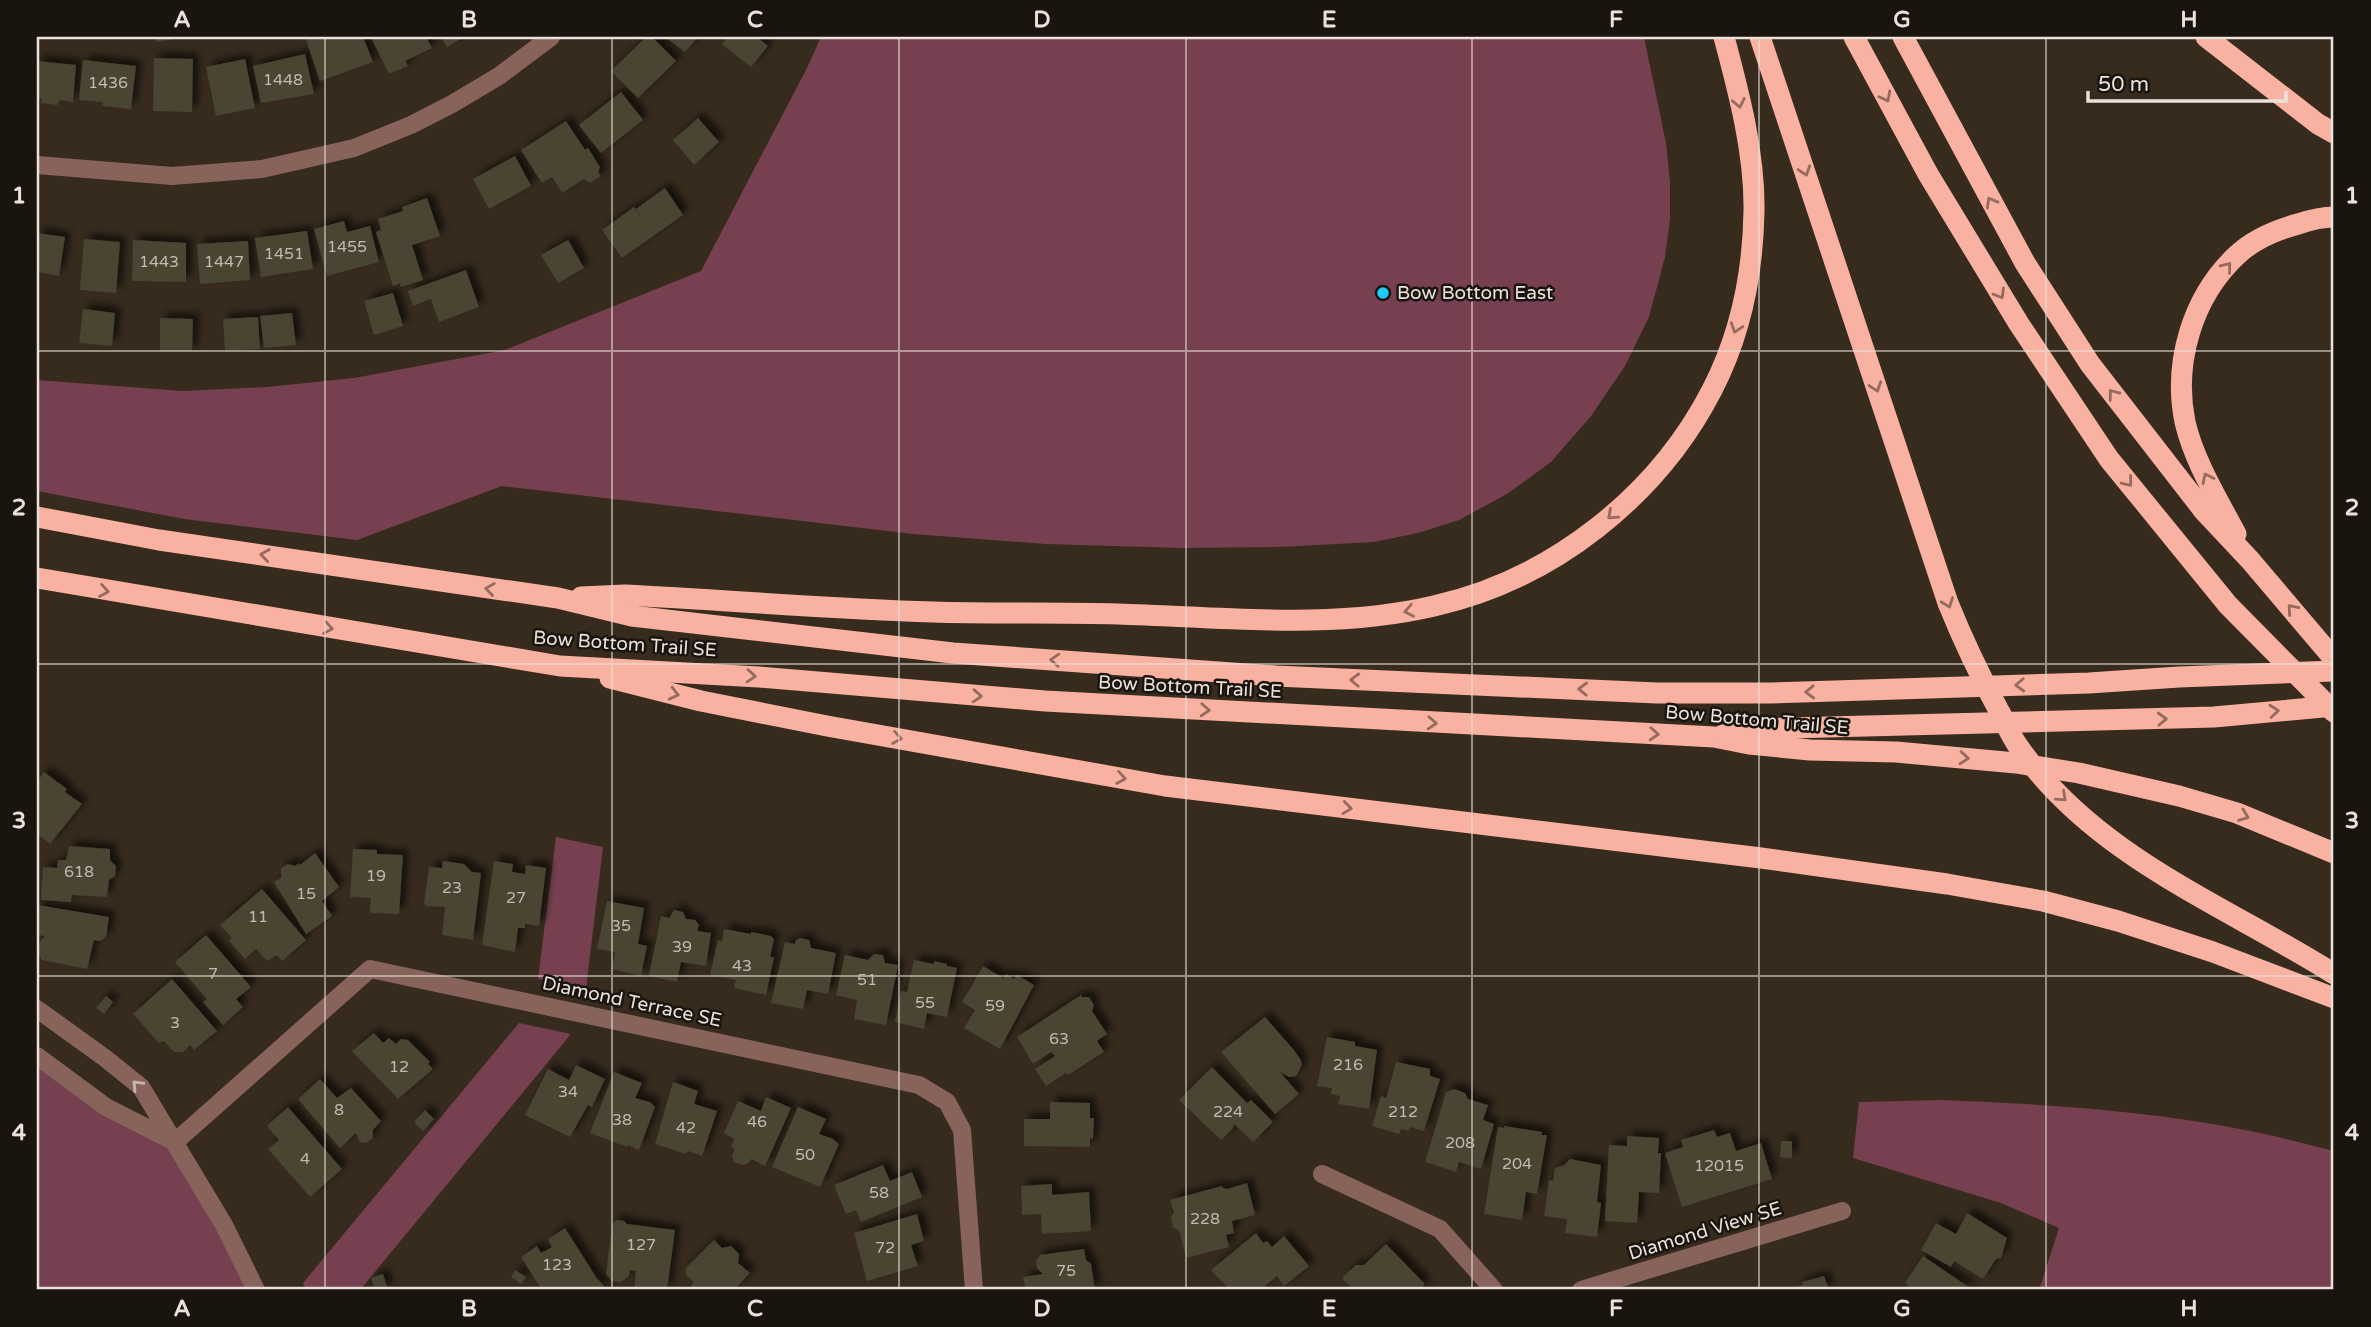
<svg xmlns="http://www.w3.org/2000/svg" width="2371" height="1327" font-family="'Varela Round',sans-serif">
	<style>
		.green { fill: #764050 }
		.building { fill: #484432; filter: url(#shadow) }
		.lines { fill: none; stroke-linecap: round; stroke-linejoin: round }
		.street { stroke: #87635b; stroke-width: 18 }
		.highway { stroke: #f9b2a1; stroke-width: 21 }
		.oneway { stroke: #956b5f }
		.oneway2 { stroke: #c7b6ae }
		.grid { fill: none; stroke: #eae2da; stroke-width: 2; stroke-opacity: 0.55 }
		.poi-dot { fill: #21c9fd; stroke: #1a140f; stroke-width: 2.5 }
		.labels { text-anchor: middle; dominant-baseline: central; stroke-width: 5; stroke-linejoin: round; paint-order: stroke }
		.number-label { font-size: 16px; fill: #c2bab0 }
		.poi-label { font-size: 19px; fill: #eae2da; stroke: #1a140f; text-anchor: start }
		.street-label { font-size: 19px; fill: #eae2da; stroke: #1a140f }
		.neatline { fill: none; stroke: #eae2da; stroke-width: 2.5 }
		.grid-label { font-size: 23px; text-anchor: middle; font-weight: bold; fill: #eae2da }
	</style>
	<defs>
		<filter id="shadow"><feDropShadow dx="6" dy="-6" stdDeviation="3.5" flood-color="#0009"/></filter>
	</defs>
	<rect width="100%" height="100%" fill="#372b1e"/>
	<g class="green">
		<path d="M821,37H1644L1666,143L1670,182V219L1665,257L1649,317L1625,366L1591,416L1551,462L1507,494L1459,520L1418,533L1374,542L1279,547L1181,548L1046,544L913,534L502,486L357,540L184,519L37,491V380L182,391L267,387L354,378L505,350L701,271L807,68Z"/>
		<path d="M556,837L603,847L586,989L538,979Z"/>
		<path d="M519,1023L571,1034L360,1290H306L303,1283Z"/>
		<path d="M37,1056L175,1142L256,1290H37Z"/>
		<path d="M1942,1100C2042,1104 2143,1110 2240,1129C2272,1135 2303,1143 2334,1151V1290H2039L2059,1228L2001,1203L1853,1158L1859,1102Z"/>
	</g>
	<g class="building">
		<path d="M155,37H181L182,38L156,42Z"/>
		<path d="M305,37H363L373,62L320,81Z"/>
		<path d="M376,37H426L432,48L405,61L408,66L389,74L372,39Z"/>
		<path d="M441,37H464L447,47Z"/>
		<path d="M646,37H652L676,61L638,98L611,71Z"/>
		<path d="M666,37H698L685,52Z"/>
		<path d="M728,37H757L768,46L751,67L722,44Z"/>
		<path d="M305,54L314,94L261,103L253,66Z"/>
		<path d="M154,58L193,59L192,112L153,111Z"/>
		<path d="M245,59L255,108L216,116L206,67Z"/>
		<path d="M83,60L136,66L131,109L102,106L103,102L79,100Z"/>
		<path d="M37,61L76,65L73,102L59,100L58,105L41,103L42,99L37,98Z"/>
		<path d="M621,92L643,120L601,153L579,125Z"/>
		<path d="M698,118L719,142L694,165L673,140Z"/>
		<path d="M566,121L585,150L588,148L600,167L598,172L601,176L590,183L584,179L562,193L552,177L542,183L521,150Z"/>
		<path d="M515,156L531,186L489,209L473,179Z"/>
		<path d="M665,188L683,215L622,258L602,230L634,207L645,223L636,209Z"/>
		<path d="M427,198L440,236L412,245L423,280L401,287L400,283L393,286L376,232L381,230L378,219L403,211L402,207Z"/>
		<path d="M344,221L347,232L370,226L379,262L327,276L314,229Z"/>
		<path d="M307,231L313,269L261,277L255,238Z"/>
		<path d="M37,233L65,237L59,276L37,272Z"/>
		<path d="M84,239L120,242L116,293L80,290Z"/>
		<path d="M133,240L186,243V282L132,281Z"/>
		<path d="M568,240L584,268L558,283L541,255Z"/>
		<path d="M248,241L250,280L200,284L197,244Z"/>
		<path d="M466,270L479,307L439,322L431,299L413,306L408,291Z"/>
		<path d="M393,293L403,326L374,335L364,301Z"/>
		<path d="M83,309L115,313L112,346L79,343Z"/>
		<path d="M292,313L296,345L264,348L260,316Z"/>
		<path d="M258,317L260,349L225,351L223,319Z"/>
		<path d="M160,318L193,319L192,351H160Z"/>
		<path d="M44,772L67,789L65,792L82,804L50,844L37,834V782Z"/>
		<path d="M69,846L110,849V860L116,866L115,876L109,880L107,897L72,895L71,902L41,900L43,867L57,868L58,860H66Z"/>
		<path d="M353,849L377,850V854L403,855L399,914L370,913L371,898L350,897Z"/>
		<path d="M315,853L339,887L322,901L332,916L306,934L274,882L281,878V868L288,864L295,866L299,863L300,865Z"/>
		<path d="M443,861L464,864L472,872L481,873L473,940L442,935L445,907L426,906L424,903L429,867L442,868Z"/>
		<path d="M494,861L513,864L512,872L525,874L526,865L546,868L539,926L525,924V928H518L515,952L482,945Z"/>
		<path d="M262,889L306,940L282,961L277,955L267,961L256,949L245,959L229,941L232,938L220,925Z"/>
		<path d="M607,901L644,908L638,944L647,946L641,976L612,969L615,952L597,949Z"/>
		<path d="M37,905L109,917L106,937L100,941L94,940L87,969L42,960L38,952L39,943L45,936L37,935Z"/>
		<path d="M674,910L683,912L686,919L695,920L699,925L697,931L711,933L706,966L681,962L677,982L649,976L661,916L669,918Z"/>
		<path d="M724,929L751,934V932L771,936L774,939L770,957H774L766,995L734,988L736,980L710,975L718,940L722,941Z"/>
		<path d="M206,935L251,987L236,999L243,1007L223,1025L203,1002L207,999L175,962Z"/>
		<path d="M800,938L809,940L811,948L836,953L828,994L807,990L803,1009L771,1003L785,942L795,944L796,940Z"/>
		<path d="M874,954L883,955L885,963L898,965L886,1025L854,1019L857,1000L836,995L845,955L868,960Z"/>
		<path d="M914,960L934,964V961L947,964V966L957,968L947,1017L927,1013L924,1029L895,1022L901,991L907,992Z"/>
		<path d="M983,966L1003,978L1006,974L1014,979L1017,975L1034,985L1000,1049L964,1028L975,1010L962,1002Z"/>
		<path d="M172,979L217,1031L194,1050L190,1045L183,1052H174L164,1041L159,1043L133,1014Z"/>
		<path d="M1081,995L1082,997H1089L1094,1005L1092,1011L1107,1034L1097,1041L1104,1052L1068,1075L1066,1073L1046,1086L1035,1069L1055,1056L1051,1052L1033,1064L1017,1037Z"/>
		<path d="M106,996L113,1002L104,1014L96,1008Z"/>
		<path d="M1265,1017L1293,1049L1301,1060L1302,1065L1296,1076L1289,1077L1280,1072L1299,1094L1275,1114L1221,1052Z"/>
		<path d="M374,1033L383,1043L389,1038L396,1044L401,1039L408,1040L430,1062L428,1064L433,1069L398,1099L352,1051Z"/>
		<path d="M1327,1037L1355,1042V1046L1377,1050L1369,1109L1338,1104L1340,1096L1331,1094L1332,1088L1317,1086Z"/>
		<path d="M1396,1062L1430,1069V1076L1440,1079L1424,1131L1410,1127L1409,1131L1401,1129L1399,1134L1372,1126L1381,1096L1386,1098Z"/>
		<path d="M576,1065L605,1079L592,1107L588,1105L570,1137L525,1115L548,1069L569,1080Z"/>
		<path d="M1212,1067L1247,1103L1251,1100L1273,1122L1253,1142L1234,1124L1233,1128L1221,1140L1179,1100Z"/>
		<path d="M614,1072L642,1083L635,1098L650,1102L655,1107L639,1150L628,1145L627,1147L590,1133Z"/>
		<path d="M320,1079L337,1098L351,1088L381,1121L373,1130V1138L366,1143L360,1142L356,1133L340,1148L298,1099Z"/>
		<path d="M673,1082L698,1091L694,1104L717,1111L702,1156L688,1151L686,1154L655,1144Z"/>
		<path d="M1454,1089L1465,1093L1468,1099L1488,1105L1483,1120L1494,1124L1481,1169L1459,1162L1456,1172L1425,1162L1446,1092Z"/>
		<path d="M766,1097L791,1108L765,1166L751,1159L749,1163L743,1165L734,1162L732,1155L735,1149L731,1147L734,1139L724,1133L738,1101L761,1111Z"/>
		<path d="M1050,1102L1090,1103V1118H1094L1093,1139L1090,1138V1147L1024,1146V1119H1050Z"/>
		<path d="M288,1107L342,1169L310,1197L268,1149L279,1140L267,1126Z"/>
		<path d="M798,1107L826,1119L819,1134L833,1139L839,1144L820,1187L772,1167Z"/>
		<path d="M425,1110L434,1119L423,1131L414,1122Z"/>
		<path d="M1504,1126L1542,1132V1135H1547L1537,1194L1526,1192L1522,1220L1484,1214L1498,1127L1504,1128Z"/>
		<path d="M1714,1130L1717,1137L1730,1133L1736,1151L1761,1143L1772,1179L1682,1207L1665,1153L1683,1147L1681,1140Z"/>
		<path d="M1627,1136L1659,1138L1658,1153H1661L1659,1193L1639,1192L1637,1223L1605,1221L1609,1145L1627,1146Z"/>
		<path d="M1781,1141H1792V1158L1780,1157Z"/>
		<path d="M1570,1159L1601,1165L1597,1202L1601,1203L1597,1237L1565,1233L1567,1219L1544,1216L1549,1180L1553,1181L1555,1168L1564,1165Z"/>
		<path d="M883,1165L890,1181L912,1172L922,1197L861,1222L856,1210L846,1214L834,1185Z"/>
		<path d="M1247,1183L1255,1215L1232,1221L1234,1233L1226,1235L1229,1247L1186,1258L1179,1230L1173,1228L1171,1217L1174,1212L1170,1200L1222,1186L1223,1188L1227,1189Z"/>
		<path d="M1052,1184V1195L1089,1192L1091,1231L1042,1234L1041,1214L1022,1215L1021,1186Z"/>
		<path d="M1967,1213L2007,1238L2001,1258L1996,1259L1983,1279L1954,1261L1951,1267L1921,1250L1936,1223L1956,1234Z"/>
		<path d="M917,1214L924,1241L911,1245L918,1266L867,1281L854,1233Z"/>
		<path d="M617,1220L624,1221L627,1224L675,1230L667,1290H634L636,1271L630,1270L629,1276L621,1282L612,1281L606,1274L612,1224Z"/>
		<path d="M565,1228L596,1277L607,1290H542L521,1257L537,1246L541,1253L552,1247L548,1239Z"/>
		<path d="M1256,1233L1263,1243L1267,1241L1272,1247L1284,1236L1309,1266L1284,1286L1277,1276L1260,1290H1234L1232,1288L1230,1290L1211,1270Z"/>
		<path d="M714,1240L722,1248L731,1246L739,1254L738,1263L750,1273L734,1290H691L689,1288L694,1282L686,1275V1268Z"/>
		<path d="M1386,1244L1424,1283L1423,1290H1354L1342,1278L1356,1265H1364Z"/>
		<path d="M1084,1249L1086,1260L1091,1264L1095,1290H1026L1023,1277L1043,1274L1037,1268L1036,1261L1040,1255Z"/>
		<path d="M1923,1256L1973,1290H1909L1910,1287L1905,1283Z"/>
		<path d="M515,1270L526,1277L521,1284L511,1277Z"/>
		<path d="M383,1274L388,1290H361L374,1286L371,1278Z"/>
		<path d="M1824,1276L1829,1290H1796L1795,1287L1803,1285L1802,1282Z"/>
	</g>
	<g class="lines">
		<g class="street">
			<path d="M37,165L172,176L262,169L354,148L411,125L452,104L499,76L551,37"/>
			<path d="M37,1009L105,1058L141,1087L224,1225L256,1290"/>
			<path d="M37,1056L106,1107L173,1141"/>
			<path d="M175,1142L370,969L919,1085L947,1102L962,1130L974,1290"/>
			<path d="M1322,1174L1440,1229L1494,1290"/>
			<path d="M1581,1290L1842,1211"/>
		</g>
		<g class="highway">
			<path d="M1760,37L1948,603C1963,640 1979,674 1998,709C2005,721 2010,735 2018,746C2095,857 2225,905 2334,974"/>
			<path d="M1854,37L1928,174L2019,324L2109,459L2228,605L2334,712"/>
			<path d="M1903,37L2025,263L2090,364L2204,511L2250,560L2334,659"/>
			<path d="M2206,37L2318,124L2334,133"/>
			<path d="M37,517L159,540L558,598L632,616L953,653L1276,676L1657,693H1771L2089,683L2179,677L2334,671"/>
			<path d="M2236,534C2217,498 2194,461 2185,422C2173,363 2192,297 2237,255C2253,240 2276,230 2298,224C2310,220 2321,217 2334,217"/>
			<path d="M37,578L560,666L759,677L1045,701L1714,737L1749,744L1810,750L1896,752L2016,763L2079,773L2179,796L2237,813L2334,853"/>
			<path d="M581,597L625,595C727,600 830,609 933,612C995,614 1057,612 1118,614C1222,617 1332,630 1434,606C1551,580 1657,497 1712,390C1740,336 1753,273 1754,211C1755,154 1739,93 1724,37"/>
			<path d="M610,678L701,701L827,726L1165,786L1761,858L1947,884L2043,901L2118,921L2213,952L2334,998"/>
			<path d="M1723,735L1752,729L2214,717L2334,706"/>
		</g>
	</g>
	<defs><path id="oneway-chevron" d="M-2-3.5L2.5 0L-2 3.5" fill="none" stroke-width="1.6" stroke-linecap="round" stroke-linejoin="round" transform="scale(1.75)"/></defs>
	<g class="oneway">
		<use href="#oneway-chevron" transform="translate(1886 97) rotate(62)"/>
		<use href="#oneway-chevron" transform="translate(1739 103) rotate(79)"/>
		<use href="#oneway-chevron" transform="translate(1805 171) rotate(72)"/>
		<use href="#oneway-chevron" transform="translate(1991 202) rotate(-119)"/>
		<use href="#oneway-chevron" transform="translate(2227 267) rotate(-51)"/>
		<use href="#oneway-chevron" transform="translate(2000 294) rotate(59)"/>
		<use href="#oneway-chevron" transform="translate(1736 328) rotate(108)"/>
		<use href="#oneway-chevron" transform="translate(1876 387) rotate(72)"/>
		<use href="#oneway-chevron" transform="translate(2113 394) rotate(-127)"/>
		<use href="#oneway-chevron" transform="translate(2207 478) rotate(-116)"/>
		<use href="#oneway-chevron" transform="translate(2128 482) rotate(51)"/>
		<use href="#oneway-chevron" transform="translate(1612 515) rotate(138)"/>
		<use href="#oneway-chevron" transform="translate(265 555) rotate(-172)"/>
		<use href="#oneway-chevron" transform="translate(490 589) rotate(-172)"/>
		<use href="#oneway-chevron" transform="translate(104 591) rotate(10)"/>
		<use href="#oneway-chevron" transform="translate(1948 603) rotate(70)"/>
		<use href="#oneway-chevron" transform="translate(2292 609) rotate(-131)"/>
		<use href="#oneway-chevron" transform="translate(1409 611) rotate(169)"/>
		<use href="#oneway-chevron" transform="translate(328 628) rotate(9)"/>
		<use href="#oneway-chevron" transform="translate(1055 660) rotate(-176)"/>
		<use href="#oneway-chevron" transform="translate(751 676) rotate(4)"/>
		<use href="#oneway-chevron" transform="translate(1355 680) rotate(-178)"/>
		<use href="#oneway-chevron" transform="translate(2020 685) rotate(178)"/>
		<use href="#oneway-chevron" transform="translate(1583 689) rotate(-178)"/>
		<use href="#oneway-chevron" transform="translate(1810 692) rotate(178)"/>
		<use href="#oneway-chevron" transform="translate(674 694) rotate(14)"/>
		<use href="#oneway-chevron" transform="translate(977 696) rotate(4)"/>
		<use href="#oneway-chevron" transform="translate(1205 710) rotate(3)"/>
		<use href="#oneway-chevron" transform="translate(2274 711) rotate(-5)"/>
		<use href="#oneway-chevron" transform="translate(2162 719) rotate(-2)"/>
		<use href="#oneway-chevron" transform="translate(1432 723) rotate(3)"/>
		<use href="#oneway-chevron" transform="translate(1654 734) rotate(3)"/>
		<use href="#oneway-chevron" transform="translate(897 738) rotate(10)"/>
		<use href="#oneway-chevron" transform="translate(1964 758) rotate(5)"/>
		<use href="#oneway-chevron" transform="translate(1121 778) rotate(10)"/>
		<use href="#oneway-chevron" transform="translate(2062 797) rotate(42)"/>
		<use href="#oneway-chevron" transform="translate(1347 808) rotate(7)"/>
		<use href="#oneway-chevron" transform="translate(2244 816) rotate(21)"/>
	</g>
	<use class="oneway2" href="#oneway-chevron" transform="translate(137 1085) rotate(-134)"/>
	<path class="grid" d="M325,37V1290M612,37V1290M899,37V1290M1186,37V1290M1472,37V1290M1759,37V1290M2046,37V1290M37,351H2334M37,664H2334M37,976H2334"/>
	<circle class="poi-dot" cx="1383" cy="293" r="7"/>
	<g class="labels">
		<g class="number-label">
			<text x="283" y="80">1448</text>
			<text x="108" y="83">1436</text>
			<text x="347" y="247">1455</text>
			<text x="284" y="254">1451</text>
			<text x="159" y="262">1443</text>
			<text x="224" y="262">1447</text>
			<text x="79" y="872">618</text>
			<text x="376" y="876">19</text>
			<text x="452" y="888">23</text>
			<text x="306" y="894">15</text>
			<text x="516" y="898">27</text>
			<text x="258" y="917">11</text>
			<text x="621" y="926">35</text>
			<text x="682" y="947">39</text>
			<text x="742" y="966">43</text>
			<text x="213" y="974">7</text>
			<text x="867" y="980">51</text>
			<text x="925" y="1003">55</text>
			<text x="995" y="1006">59</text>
			<text x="175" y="1023">3</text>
			<text x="1059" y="1039">63</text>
			<text x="1348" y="1065">216</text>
			<text x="399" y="1067">12</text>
			<text x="568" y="1092">34</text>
			<text x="339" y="1110">8</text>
			<text x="1228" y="1112">224</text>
			<text x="1403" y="1112">212</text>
			<text x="622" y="1120">38</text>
			<text x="757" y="1122">46</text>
			<text x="686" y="1128">42</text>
			<text x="1460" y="1143">208</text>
			<text x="805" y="1155">50</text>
			<text x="305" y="1159">4</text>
			<text x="1517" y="1164">204</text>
			<text x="1719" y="1166">12015</text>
			<text x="879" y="1193">58</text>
			<text x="1205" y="1219">228</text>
			<text x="641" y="1245">127</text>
			<text x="885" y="1248">72</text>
			<text x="557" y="1265">123</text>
			<text x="1066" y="1271">75</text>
		</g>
		<g class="poi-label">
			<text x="1397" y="293">Bow Bottom East</text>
		</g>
		<g class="street-label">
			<text transform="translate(625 644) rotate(4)">Bow Bottom Trail SE</text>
			<text transform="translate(1190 687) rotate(3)">Bow Bottom Trail SE</text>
			<text transform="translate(1757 720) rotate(5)">Bow Bottom Trail SE</text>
			<text transform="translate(632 1002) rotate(12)">Diamond Terrace SE</text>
			<text transform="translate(1705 1231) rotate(-17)">Diamond View SE</text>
		</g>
	</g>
	<rect width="2371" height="1327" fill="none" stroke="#1a140f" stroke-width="77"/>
	<path d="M2088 91v10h198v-10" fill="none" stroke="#eae2da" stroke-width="3.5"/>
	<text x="2098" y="91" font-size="21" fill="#eae2da" stroke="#1a140f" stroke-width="5" paint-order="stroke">50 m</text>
	<rect x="38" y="38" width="2294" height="1250" class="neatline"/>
	<g class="grid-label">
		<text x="182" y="27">A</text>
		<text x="469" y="27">B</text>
		<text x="755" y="27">C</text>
		<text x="1042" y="27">D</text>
		<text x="1329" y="27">E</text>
		<text x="1616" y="27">F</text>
		<text x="1902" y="27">G</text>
		<text x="2189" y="27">H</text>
		<text x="19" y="203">1</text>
		<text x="2352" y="203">1</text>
		<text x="19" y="515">2</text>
		<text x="2352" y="515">2</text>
		<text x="19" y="828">3</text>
		<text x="2352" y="828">3</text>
		<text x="19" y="1140">4</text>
		<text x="2352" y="1140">4</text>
		<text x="182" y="1316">A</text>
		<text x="469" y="1316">B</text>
		<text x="755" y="1316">C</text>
		<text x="1042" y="1316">D</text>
		<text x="1329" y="1316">E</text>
		<text x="1616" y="1316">F</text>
		<text x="1902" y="1316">G</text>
		<text x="2189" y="1316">H</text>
	</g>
</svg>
